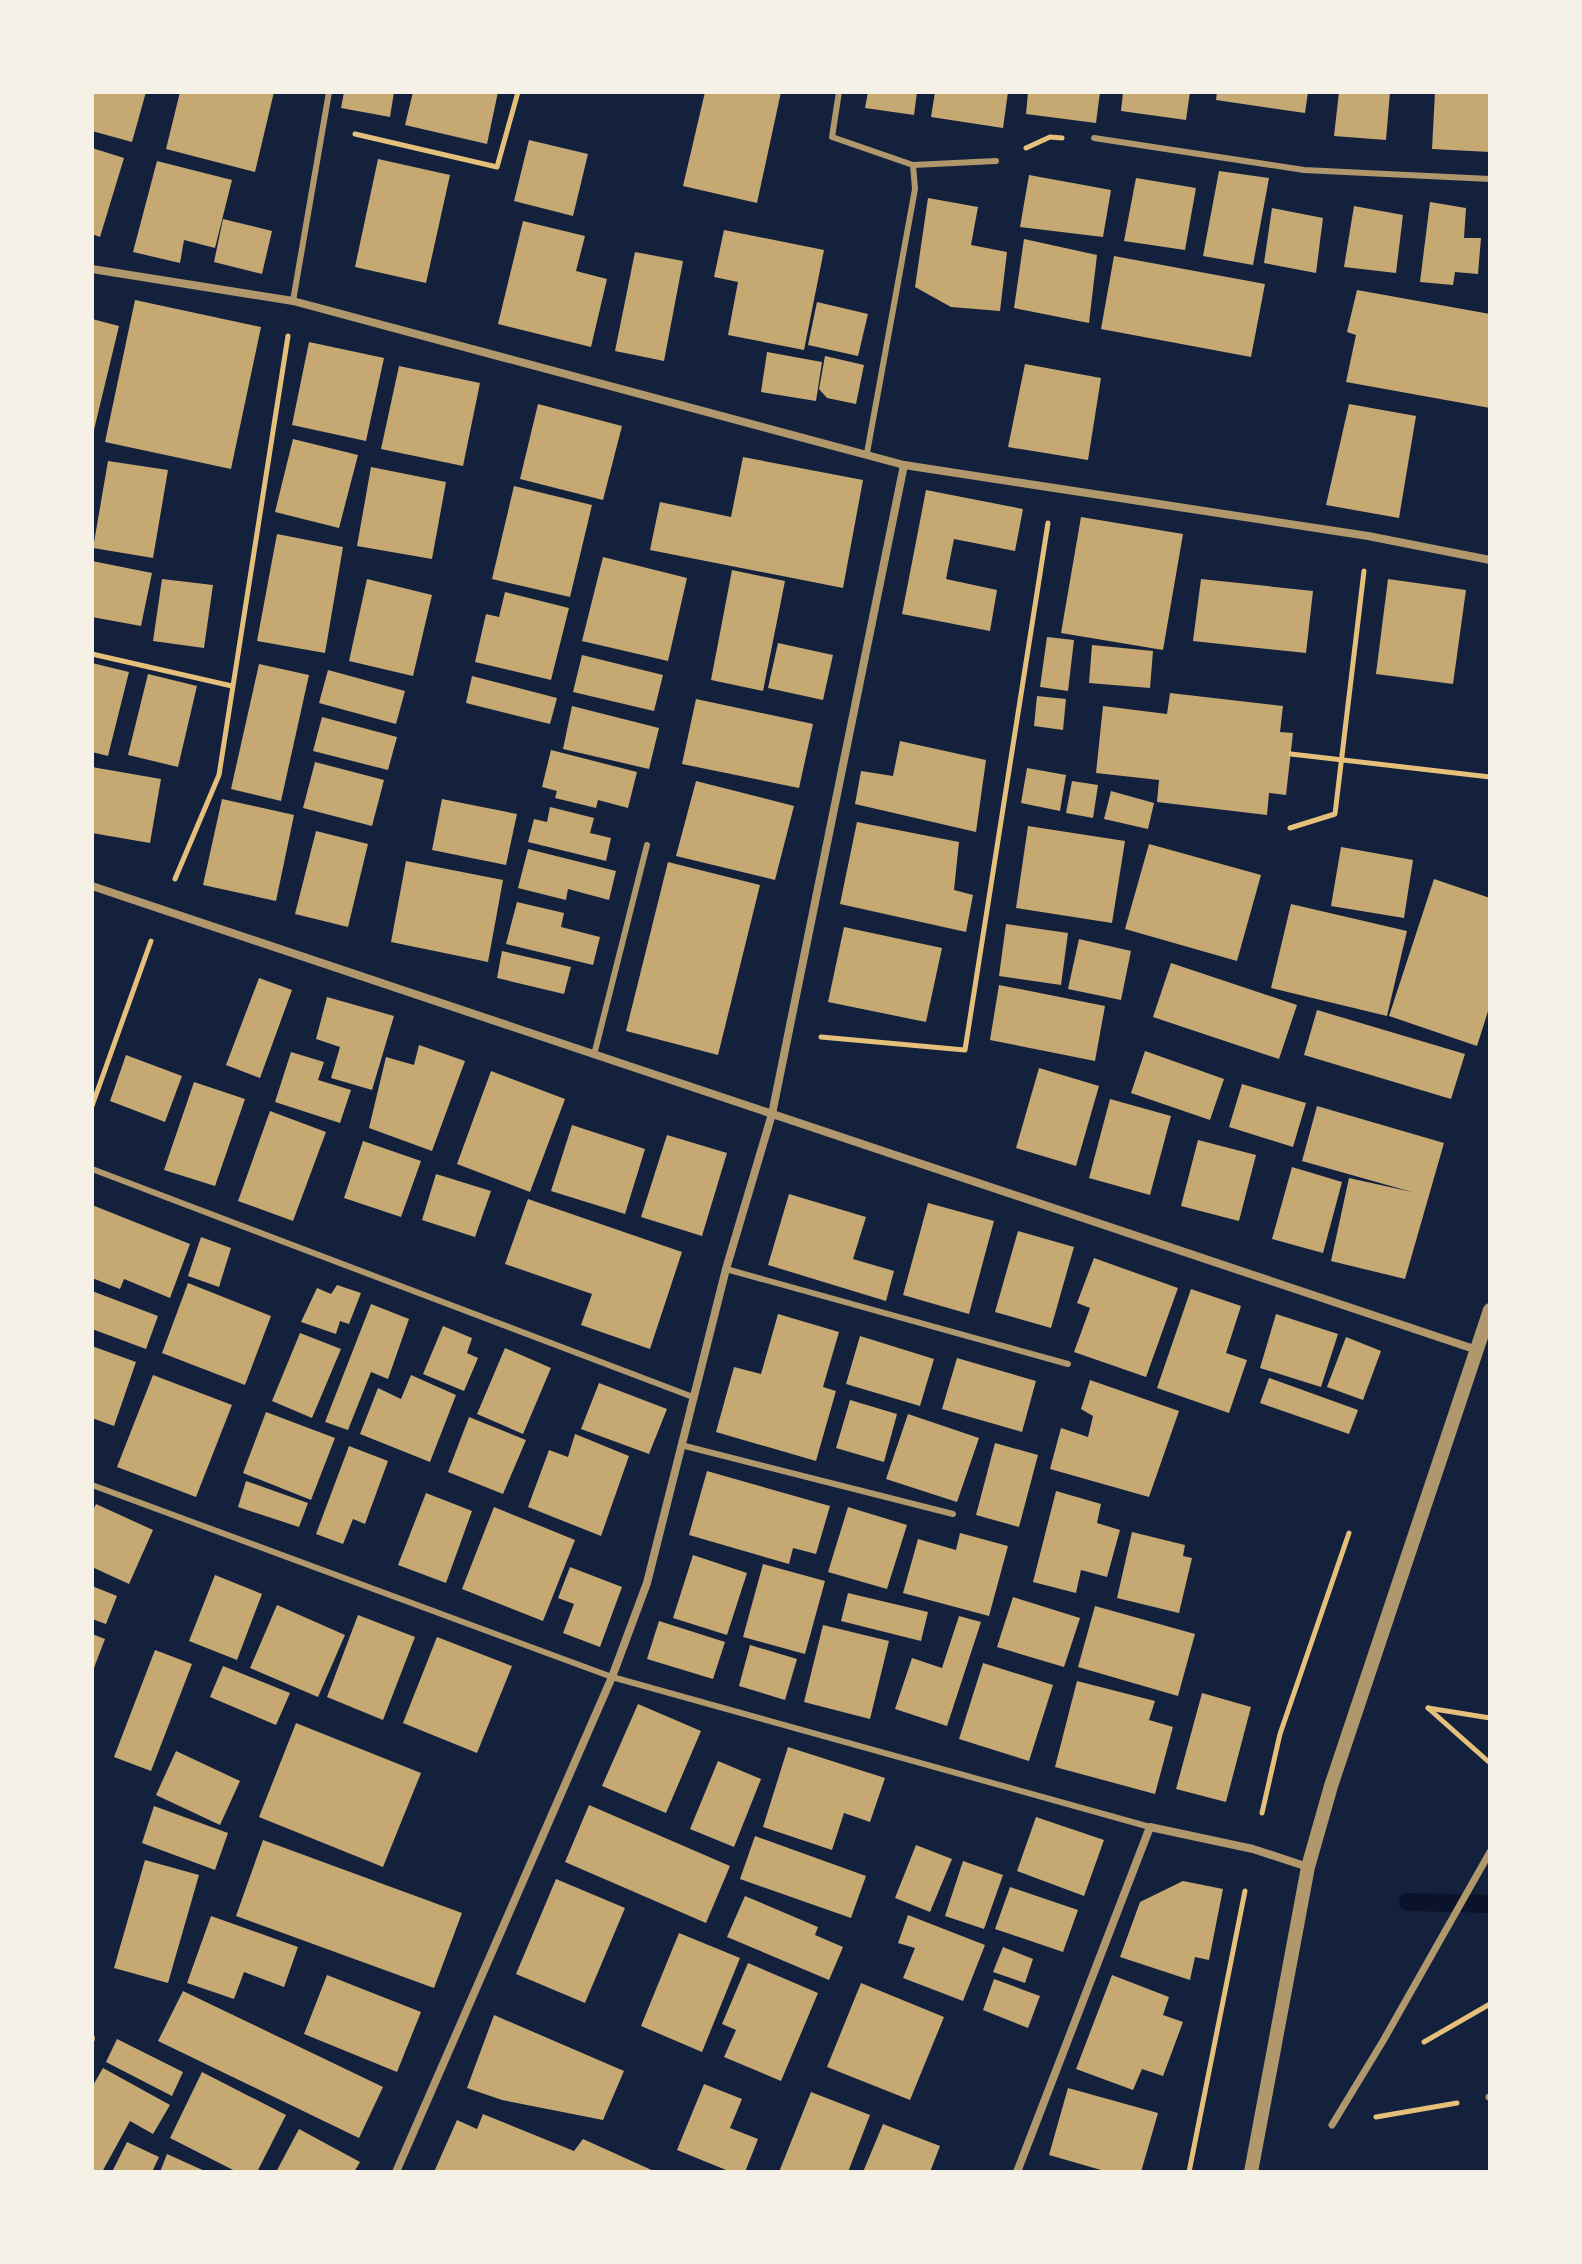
<svg xmlns="http://www.w3.org/2000/svg" width="1582" height="2264" font-family="Cabin,sans-serif">
	<style>
		.lines { fill: none; stroke-linecap: round; stroke-linejoin: round }
		.stream { stroke: #0b132b; stroke-width: 18 }
		.building { fill: #c6a872 }
		.path { stroke: #e5c07b; stroke-width: 5 }
		.service { stroke: #b1986c; stroke-width: 6 }
		.pedestrian { stroke: #b1986c; stroke-width: 7 }
		.minor { stroke: #b1986c; stroke-width: 8 }
		.tertiary { stroke: #b1986c; stroke-width: 14 }
	</style>
	<rect width="100%" height="100%" fill="#14213d"/>
	<g class="lines">
		<path class="stream" d="M1408,1902L1490,1904"/>
	</g>
	<g class="building">
		<path d="M92,92H146L132,142L92,131Z"/>
		<path d="M180,92H274L255,172L166,149Z"/>
		<path d="M344,92H394L390,117L341,108Z"/>
		<path d="M413,92H498L487,144L405,125Z"/>
		<path d="M705,92H781L757,203L683,186Z"/>
		<path d="M868,92H917L914,115L865,108Z"/>
		<path d="M935,92H1008L1003,128L931,117Z"/>
		<path d="M1028,92H1100L1096,123L1026,114Z"/>
		<path d="M1123,92H1190L1186,120L1121,111Z"/>
		<path d="M1217,92H1308L1305,113L1216,100Z"/>
		<path d="M1339,92H1390L1386,140L1334,136Z"/>
		<path d="M1435,92H1490V152L1432,149Z"/>
		<path d="M529,140L588,154L573,216L514,201Z"/>
		<path d="M92,148L124,158L100,237L92,234Z"/>
		<path d="M378,159L450,175L426,283L355,267Z"/>
		<path d="M157,161L232,180L215,248L184,240L180,263L133,252Z"/>
		<path d="M1219,171L1269,178L1253,265L1203,256Z"/>
		<path d="M1029,175L1111,190L1103,237L1020,227Z"/>
		<path d="M1136,178L1196,188L1185,250L1124,241Z"/>
		<path d="M928,198L978,207L971,245L1007,252L1000,311L951,307L915,287Z"/>
		<path d="M1430,202L1466,208L1464,238H1481L1478,274L1455,272L1453,285L1420,282Z"/>
		<path d="M1354,206L1403,215L1396,273L1344,267Z"/>
		<path d="M1272,208L1323,218L1316,273L1264,263Z"/>
		<path d="M223,219L272,231L262,274L214,262Z"/>
		<path d="M523,221L585,236L576,271L607,279L591,347L498,324Z"/>
		<path d="M724,230L824,250L804,350L728,335L738,282L714,277Z"/>
		<path d="M1024,239L1097,255L1089,323L1014,308Z"/>
		<path d="M635,252L683,261L664,361L615,351Z"/>
		<path d="M1114,256L1265,284L1251,357L1101,329Z"/>
		<path d="M1357,290L1490,314V408L1346,382L1356,335L1347,332Z"/>
		<path d="M135,300L261,327L231,469L105,442Z"/>
		<path d="M817,302L868,314L858,356L808,345Z"/>
		<path d="M92,319L119,326L93,434H92Z"/>
		<path d="M309,342L384,358L366,441L292,425Z"/>
		<path d="M767,352L822,362L816,401L761,392Z"/>
		<path d="M825,356L864,365L856,404L827,398L819,389Z"/>
		<path d="M1025,364L1101,378L1088,460L1008,447Z"/>
		<path d="M399,366L480,383L463,466L381,449Z"/>
		<path d="M538,404L622,426L603,500L520,479Z"/>
		<path d="M1349,404L1416,416L1399,518L1326,505Z"/>
		<path d="M293,439L358,455L339,528L275,512Z"/>
		<path d="M743,457L863,480L843,588L650,550L660,502L731,517Z"/>
		<path d="M108,461L168,470L153,558L93,548Z"/>
		<path d="M371,467L446,482L432,559L357,546Z"/>
		<path d="M514,486L592,505L570,597L492,579Z"/>
		<path d="M926,490L1023,509L1015,551L954,539L946,579L997,590L990,631L902,614Z"/>
		<path d="M1081,517L1183,534L1163,650L1061,633Z"/>
		<path d="M277,534L343,547L325,653L257,641Z"/>
		<path d="M603,557L687,578L668,661L582,641Z"/>
		<path d="M92,561L152,573L141,626L92,617Z"/>
		<path d="M732,570L785,581L763,691L711,680Z"/>
		<path d="M162,579L213,585L204,648L153,641Z"/>
		<path d="M367,579L432,595L413,676L349,661Z"/>
		<path d="M1201,579L1313,591L1306,653L1193,641Z"/>
		<path d="M1388,579L1466,590L1453,684L1376,674Z"/>
		<path d="M505,592L569,608L551,680L475,662L486,614L499,617Z"/>
		<path d="M1047,637L1074,640L1068,691L1040,687Z"/>
		<path d="M778,643L833,655L823,700L768,688Z"/>
		<path d="M1092,645L1153,651L1150,688L1089,683Z"/>
		<path d="M582,655L663,675L654,711L573,692Z"/>
		<path d="M92,663L129,672L108,756L92,752Z"/>
		<path d="M259,664L309,675L281,801L231,789Z"/>
		<path d="M328,670L405,691L396,724L319,703Z"/>
		<path d="M148,674L197,686L178,767L128,755Z"/>
		<path d="M472,676L557,698L550,724L466,703Z"/>
		<path d="M1170,693L1283,706L1280,732L1293,733L1286,795L1269,793L1267,815L1157,802L1159,780L1096,773L1103,706L1167,714Z"/>
		<path d="M1037,696L1066,699L1063,730L1034,726Z"/>
		<path d="M696,699L813,724L799,788L682,764Z"/>
		<path d="M572,706L659,728L649,769L563,749Z"/>
		<path d="M322,717L397,737L388,770L313,751Z"/>
		<path d="M900,741L986,760L976,832L855,804L861,771L893,776Z"/>
		<path d="M551,750L637,772L628,808L598,800L596,808L555,798L557,791L542,787Z"/>
		<path d="M315,762L384,780L372,826L303,808Z"/>
		<path d="M92,767L161,779L150,843L92,833Z"/>
		<path d="M1027,768L1066,775L1060,811L1021,803Z"/>
		<path d="M696,781L794,806L775,880L676,856Z"/>
		<path d="M1072,781L1098,785L1093,818L1066,813Z"/>
		<path d="M1111,791L1154,803L1148,829L1104,819Z"/>
		<path d="M222,799L294,815L276,901L203,885Z"/>
		<path d="M442,799L517,814L506,865L432,850Z"/>
		<path d="M550,807L594,818L590,833L611,838L606,861L528,842L534,819L547,822Z"/>
		<path d="M857,822L959,842L954,890L973,895L966,932L840,904Z"/>
		<path d="M1028,826L1125,841L1112,923L1016,908Z"/>
		<path d="M316,831L368,844L348,927L295,914Z"/>
		<path d="M1149,844L1261,875L1237,961L1125,929Z"/>
		<path d="M1341,847L1413,860L1404,918L1331,906Z"/>
		<path d="M528,849L616,871L609,900L568,889L566,900L518,888Z"/>
		<path d="M406,861L503,880L488,962L391,942Z"/>
		<path d="M668,862L760,885L718,1055L626,1031Z"/>
		<path d="M1434,879L1490,898V1005L1477,1046L1389,1016Z"/>
		<path d="M517,902L564,913L561,927L600,937L593,965L506,944Z"/>
		<path d="M1291,904L1407,931L1387,1016L1271,988Z"/>
		<path d="M1006,924L1068,933L1061,985L999,976Z"/>
		<path d="M844,927L942,948L926,1022L828,1002Z"/>
		<path d="M1079,939L1131,951L1121,1000L1068,989Z"/>
		<path d="M502,951L571,967L564,994L497,978Z"/>
		<path d="M1171,963L1297,1005L1279,1059L1153,1017Z"/>
		<path d="M259,978L292,990L260,1078L226,1065Z"/>
		<path d="M999,985L1105,1006L1095,1061L990,1040Z"/>
		<path d="M327,997L394,1016L372,1090L331,1078L340,1047L316,1039Z"/>
		<path d="M1317,1010L1465,1054L1451,1099L1304,1055Z"/>
		<path d="M419,1045L465,1061L432,1151L369,1128L386,1057L414,1065Z"/>
		<path d="M1145,1051L1224,1079L1210,1120L1131,1093Z"/>
		<path d="M291,1052L324,1062L318,1080L351,1090L340,1123L275,1102Z"/>
		<path d="M126,1055L182,1076L165,1122L110,1101Z"/>
		<path d="M1039,1068L1099,1086L1076,1166L1016,1148Z"/>
		<path d="M491,1071L565,1099L530,1192L457,1164Z"/>
		<path d="M194,1082L245,1099L215,1186L164,1170Z"/>
		<path d="M1242,1084L1306,1103L1293,1147L1229,1127Z"/>
		<path d="M1110,1099L1171,1116L1150,1195L1089,1178Z"/>
		<path d="M1317,1106L1444,1143L1405,1279L1331,1261L1349,1178L1412,1192L1302,1161Z"/>
		<path d="M270,1111L326,1132L293,1221L238,1201Z"/>
		<path d="M572,1125L645,1149L625,1214L551,1191Z"/>
		<path d="M667,1135L727,1153L702,1236L641,1217Z"/>
		<path d="M1198,1140L1256,1155L1239,1221L1181,1206Z"/>
		<path d="M363,1141L421,1161L401,1217L344,1198Z"/>
		<path d="M1292,1167L1342,1182L1323,1253L1272,1239Z"/>
		<path d="M436,1174L491,1191L475,1237L422,1220Z"/>
		<path d="M789,1194L866,1217L853,1259L894,1271L886,1301L768,1265Z"/>
		<path d="M528,1199L682,1252L650,1349L581,1325L592,1294L505,1264Z"/>
		<path d="M928,1203L994,1221L969,1314L903,1295Z"/>
		<path d="M92,1205L190,1244L170,1298L124,1279L120,1289L92,1278Z"/>
		<path d="M1018,1231L1074,1247L1051,1328L995,1312Z"/>
		<path d="M201,1237L231,1248L219,1287L188,1276Z"/>
		<path d="M1094,1258L1178,1288L1146,1377L1074,1352L1090,1308L1077,1303Z"/>
		<path d="M188,1283L271,1316L245,1385L162,1353Z"/>
		<path d="M337,1285L361,1293L349,1324L340,1321L336,1334L301,1322L317,1288L331,1294Z"/>
		<path d="M1191,1289L1241,1306L1226,1353L1247,1360L1229,1413L1157,1388Z"/>
		<path d="M92,1291L158,1316L146,1349L92,1329Z"/>
		<path d="M371,1304L409,1319L388,1379L371,1372L348,1430L325,1422Z"/>
		<path d="M778,1314L839,1332L823,1387L836,1391L816,1461L716,1432L734,1367L761,1374Z"/>
		<path d="M1276,1314L1338,1334L1321,1387L1260,1368Z"/>
		<path d="M443,1326L472,1338L467,1353L478,1358L464,1391L423,1374Z"/>
		<path d="M300,1333L341,1349L312,1418L272,1401Z"/>
		<path d="M860,1336L934,1359L920,1406L846,1384Z"/>
		<path d="M1346,1337L1381,1351L1363,1400L1327,1387Z"/>
		<path d="M92,1346L136,1362L114,1426L92,1418Z"/>
		<path d="M505,1348L551,1368L523,1434L477,1414Z"/>
		<path d="M957,1358L1036,1381L1022,1432L942,1409Z"/>
		<path d="M153,1375L232,1405L196,1497L117,1467Z"/>
		<path d="M411,1375L456,1395L430,1462L360,1434L378,1388L401,1399Z"/>
		<path d="M1269,1378L1358,1410L1349,1434L1260,1403Z"/>
		<path d="M1090,1380L1179,1411L1149,1497L1050,1469L1061,1428L1088,1437L1093,1416L1081,1409Z"/>
		<path d="M599,1383L667,1409L649,1454L581,1429Z"/>
		<path d="M850,1400L897,1414L884,1462L836,1448Z"/>
		<path d="M266,1412L335,1438L311,1500L243,1473Z"/>
		<path d="M908,1414L979,1438L957,1502L886,1479Z"/>
		<path d="M469,1417L526,1440L503,1494L448,1472Z"/>
		<path d="M575,1434L629,1456L601,1536L528,1507L549,1450L568,1457Z"/>
		<path d="M995,1443L1038,1455L1019,1527L976,1515Z"/>
		<path d="M349,1446L388,1461L365,1524L353,1519L343,1544L316,1534Z"/>
		<path d="M707,1471L830,1506L816,1554L793,1548L789,1564L689,1535Z"/>
		<path d="M246,1481L308,1503L299,1527L238,1507Z"/>
		<path d="M1056,1491L1101,1504L1097,1523L1120,1530L1107,1577L1081,1570L1076,1593L1033,1582Z"/>
		<path d="M426,1493L472,1511L446,1583L398,1565Z"/>
		<path d="M96,1504L153,1530L129,1584L92,1567V1512Z"/>
		<path d="M494,1507L575,1540L543,1621L462,1589Z"/>
		<path d="M848,1507L907,1525L887,1589L828,1572Z"/>
		<path d="M1132,1532L1185,1545L1183,1556L1192,1558L1179,1613L1117,1598Z"/>
		<path d="M960,1533L1008,1546L989,1616L903,1593L918,1539L956,1550Z"/>
		<path d="M693,1555L747,1573L727,1635L673,1618Z"/>
		<path d="M763,1564L825,1581L805,1654L743,1637Z"/>
		<path d="M570,1567L622,1587L600,1647L563,1633L574,1604L558,1598Z"/>
		<path d="M215,1575L262,1594L237,1660L189,1641Z"/>
		<path d="M92,1586L117,1596L106,1624L92,1619Z"/>
		<path d="M848,1593L928,1612L921,1641L841,1621Z"/>
		<path d="M1013,1597L1080,1618L1064,1667L997,1647Z"/>
		<path d="M277,1605L345,1635L318,1697L250,1668Z"/>
		<path d="M1095,1606L1195,1634L1178,1696L1078,1667Z"/>
		<path d="M358,1615L415,1637L383,1720L327,1697Z"/>
		<path d="M959,1616L981,1622L947,1726L895,1709L912,1658L942,1668Z"/>
		<path d="M659,1621L725,1642L713,1679L647,1659Z"/>
		<path d="M823,1625L889,1641L870,1719L804,1702Z"/>
		<path d="M92,1634L105,1639L92,1673Z"/>
		<path d="M437,1637L512,1666L477,1753L403,1723Z"/>
		<path d="M750,1645L797,1659L785,1700L739,1686Z"/>
		<path d="M155,1650L192,1664L151,1771L114,1757Z"/>
		<path d="M983,1663L1053,1685L1029,1761L959,1739Z"/>
		<path d="M223,1666L290,1693L276,1725L210,1697Z"/>
		<path d="M1077,1681L1155,1701L1149,1720L1173,1727L1155,1794L1055,1767Z"/>
		<path d="M1202,1693L1251,1707L1226,1802L1176,1789Z"/>
		<path d="M638,1704L701,1731L666,1813L602,1786Z"/>
		<path d="M296,1723L421,1773L383,1867L259,1817Z"/>
		<path d="M788,1747L885,1778L870,1822L844,1813L832,1850L763,1827Z"/>
		<path d="M176,1751L240,1781L220,1825L156,1795Z"/>
		<path d="M718,1761L761,1779L734,1847L690,1829Z"/>
		<path d="M589,1805L730,1866L706,1923L565,1862Z"/>
		<path d="M154,1806L228,1833L215,1870L142,1843Z"/>
		<path d="M1036,1817L1104,1840L1084,1896L1017,1871Z"/>
		<path d="M755,1836L866,1876L851,1918L740,1879Z"/>
		<path d="M263,1840L462,1913L434,1988L236,1916Z"/>
		<path d="M916,1845L952,1859L930,1912L895,1898Z"/>
		<path d="M145,1860L199,1875L168,1983L114,1968Z"/>
		<path d="M963,1861L1003,1875L984,1929L945,1916Z"/>
		<path d="M556,1879L625,1908L585,2003L516,1974Z"/>
		<path d="M1183,1881L1223,1889L1209,1960L1195,1957L1190,1980L1120,1957L1140,1902Z"/>
		<path d="M1010,1887L1078,1910L1063,1952L995,1929Z"/>
		<path d="M745,1896L818,1927L815,1935L843,1947L829,1980L727,1937Z"/>
		<path d="M908,1915L985,1945L963,2001L903,1978L915,1948L898,1943Z"/>
		<path d="M211,1916L298,1947L284,1987L244,1972L234,1999L187,1983Z"/>
		<path d="M679,1933L740,1958L702,2052L641,2026Z"/>
		<path d="M1003,1947L1033,1959L1025,1983L993,1972Z"/>
		<path d="M748,1963L818,1993L781,2081L724,2057L736,2030L722,2024Z"/>
		<path d="M327,1975L421,2012L397,2072L304,2034Z"/>
		<path d="M1112,1975L1169,1997L1163,2015L1183,2022L1163,2076L1142,2069L1133,2090L1076,2069Z"/>
		<path d="M994,1979L1040,1996L1028,2028L983,2010Z"/>
		<path d="M861,1983L944,2017L910,2100L827,2067Z"/>
		<path d="M183,1991L383,2087L359,2138L158,2041Z"/>
		<path d="M494,2015L624,2071L603,2120L502,2100L467,2088Z"/>
		<path d="M117,2039L183,2072L172,2096L106,2062Z"/>
		<path d="M103,2068L170,2105L153,2134L130,2121L102,2172H92V2087Z"/>
		<path d="M202,2072L286,2115L257,2172H237L170,2138Z"/>
		<path d="M704,2084L742,2099L730,2128L758,2139L745,2172H731L677,2150Z"/>
		<path d="M1068,2088L1158,2113L1141,2172H1108L1049,2155Z"/>
		<path d="M811,2092L870,2115L848,2172H779Z"/>
		<path d="M483,2114L574,2151L583,2139L656,2172H434L457,2120L477,2129Z"/>
		<path d="M883,2124L940,2146L930,2172H863Z"/>
		<path d="M299,2129L360,2162L354,2172H276Z"/>
		<path d="M127,2142L159,2157L152,2172H112Z"/>
		<path d="M167,2154L207,2172H160Z"/>
	</g>
	<g class="lines">
		<g class="path">
			<path d="M355,134L497,167L518,92"/>
			<path d="M1026,148L1050,137L1062,138"/>
			<path d="M92,654L232,686"/>
			<path d="M1291,754L1490,777"/>
			<path d="M1290,828L1335,814L1364,571"/>
			<path d="M175,879L219,775L288,336"/>
			<path d="M821,1037L965,1050L1048,523"/>
			<path d="M92,1106L151,941"/>
			<path d="M1428,1708L1490,1763"/>
			<path d="M1428,1708L1490,1718"/>
			<path d="M1262,1813L1280,1734L1349,1533"/>
			<path d="M1424,2042L1490,2004"/>
			<path d="M1376,2117L1457,2103"/>
			<path d="M1189,2172L1245,1891"/>
		</g>
		<g class="service">
			<path d="M839,92L832,137L913,165L996,161"/>
			<path d="M1094,138L1304,170L1490,179"/>
			<path d="M293,301L329,92"/>
			<path d="M867,453L915,189L913,165"/>
			<path d="M594,1055L647,845"/>
			<path d="M92,1169L693,1397"/>
			<path d="M726,1269L1068,1364"/>
			<path d="M681,1445L953,1514"/>
			<path d="M92,1485L612,1677L1150,1827"/>
			<path d="M92,2039V2038"/>
		</g>
		<g class="pedestrian">
			<path d="M1489,2097H1490"/>
			<path d="M1332,2125L1383,2041L1490,1852"/>
		</g>
		<g class="minor">
			<path d="M92,269L293,301L904,465L1368,536L1490,560"/>
			<path d="M92,886L1477,1350"/>
			<path d="M396,2172L612,1677L647,1583L726,1269L772,1114L904,465"/>
			<path d="M1017,2172L1150,1827L1253,1849L1308,1867"/>
		</g>
		<path class="tertiary" d="M1251,2172L1308,1867L1331,1786L1490,1310"/>
	</g>
	<rect width="1582" height="2264" fill="none" stroke="#f6f1e7" stroke-width="188"/>
</svg>
